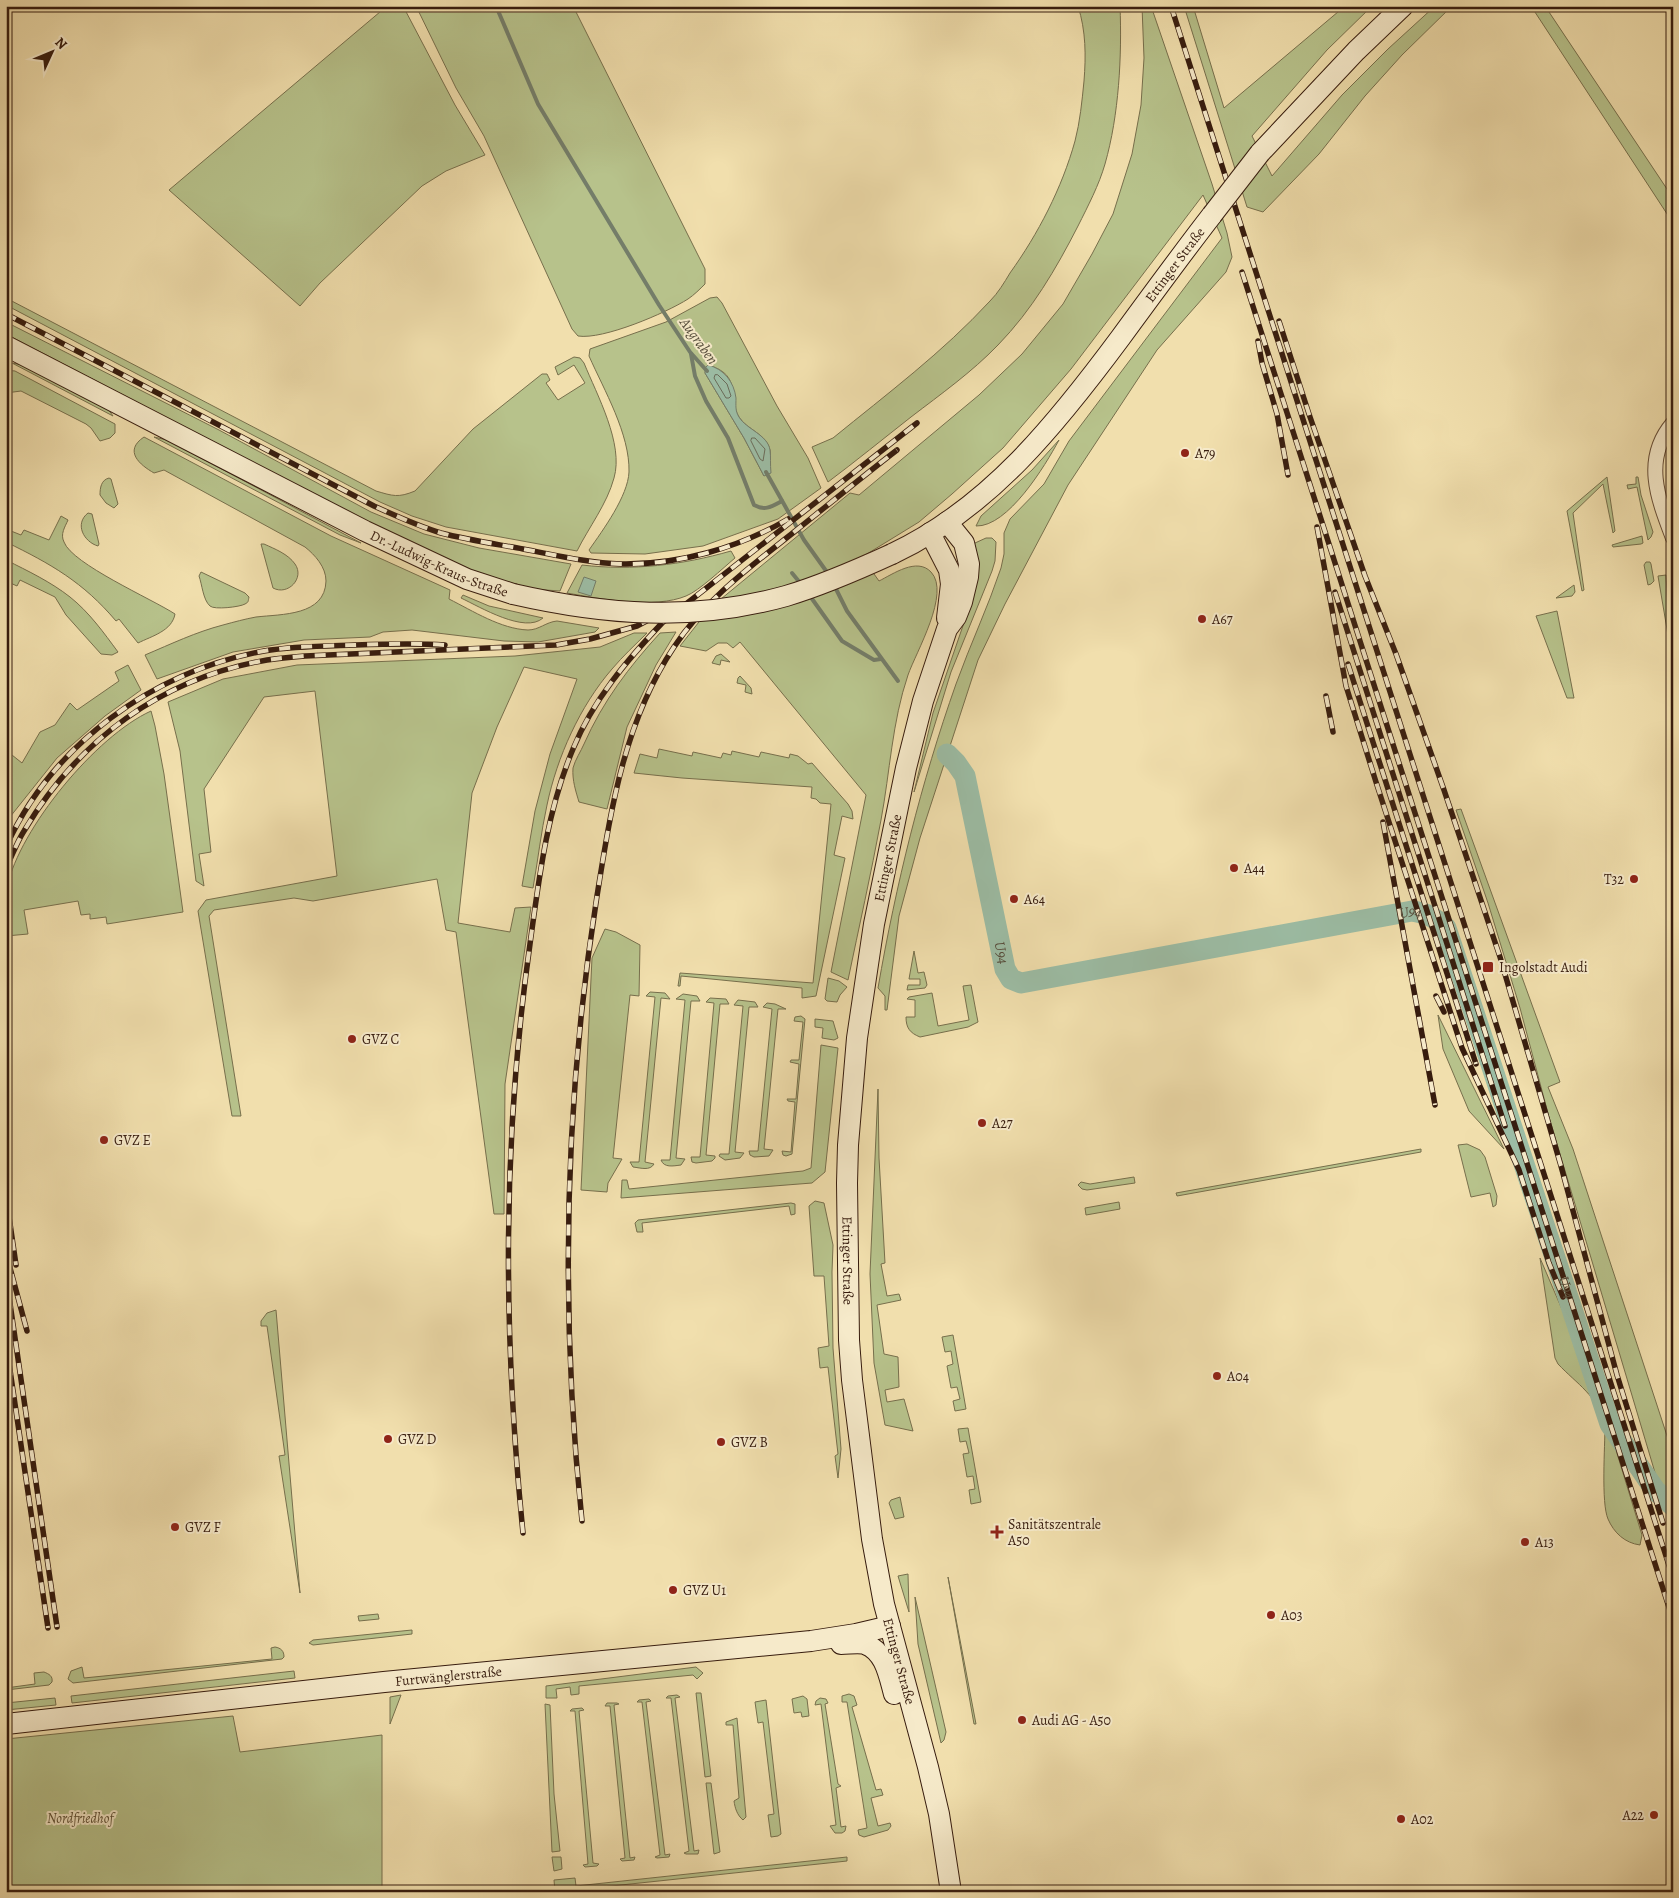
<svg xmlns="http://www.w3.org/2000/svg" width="1679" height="1898" font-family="Alegreya,serif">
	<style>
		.green { fill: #b7c28b; stroke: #776f4c; fill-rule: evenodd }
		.water { fill: #9cbda5; stroke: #747d69 }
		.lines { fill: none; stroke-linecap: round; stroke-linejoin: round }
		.shore { stroke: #6a6c5a; stroke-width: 1 }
		.stream { stroke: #747d69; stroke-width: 4 }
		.river { stroke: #9cbda5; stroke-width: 21 }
		.street-casing { stroke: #664d36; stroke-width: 16 }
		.secondary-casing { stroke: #371c0e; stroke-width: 22 }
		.street { stroke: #f6eaca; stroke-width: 14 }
		.secondary { stroke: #f6eaca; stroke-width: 20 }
		.rail-casing { stroke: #371c0e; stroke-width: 5.5 }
		.rail { stroke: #f6eaca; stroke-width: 4; stroke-dasharray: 11; stroke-linecap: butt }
		.secondary-bridge-casing { stroke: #371c0e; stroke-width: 22; stroke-linecap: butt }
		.secondary-bridge { stroke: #f6eaca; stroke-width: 20 }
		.poi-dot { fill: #8f2418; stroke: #f6eaca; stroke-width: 2 }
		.labels { text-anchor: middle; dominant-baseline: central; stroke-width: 4; stroke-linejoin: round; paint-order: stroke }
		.street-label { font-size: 14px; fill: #371c0e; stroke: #f6eaca }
		.poi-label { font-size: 14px; fill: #371c0e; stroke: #f6eaca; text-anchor: start }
		.park-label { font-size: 14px; font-style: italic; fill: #5d4e34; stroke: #f6eaca }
		.water-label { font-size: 15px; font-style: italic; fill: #554c3b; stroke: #f6eaca }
	</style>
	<rect width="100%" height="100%" fill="#f1dfad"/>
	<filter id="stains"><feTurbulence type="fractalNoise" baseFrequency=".004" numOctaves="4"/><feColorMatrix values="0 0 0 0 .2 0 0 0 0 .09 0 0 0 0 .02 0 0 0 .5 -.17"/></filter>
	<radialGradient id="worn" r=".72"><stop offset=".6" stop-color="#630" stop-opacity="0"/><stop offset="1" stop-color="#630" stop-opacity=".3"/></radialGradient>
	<g class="green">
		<path d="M387,6H403L455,105L485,155L446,171L422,186L320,283L300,306L169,190Z"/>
		<path d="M416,6H573L705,269V284C700,289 694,295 688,299C666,313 603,340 578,336L572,329L484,136L456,88Z"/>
		<path d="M1078,6H1120C1122,56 1119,115 1105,164C1099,185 1088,206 1078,226C1056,269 1032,310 998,345C972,372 941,394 911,417C883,439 856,461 828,482L812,447L833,438C887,394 943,352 990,301C998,293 1004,283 1010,273C1038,234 1062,188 1075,141C1080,122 1082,101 1084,81C1086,56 1086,31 1078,6Z"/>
		<path d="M1142,6H1151L1212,184L1227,233L1232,257L1226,272L1157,350L1068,485L1005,604L978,660L920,838L899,916L887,1010H885V996L878,988C896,884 921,783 956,684C970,645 988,607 1001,568L1004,554V533L1010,519L1044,484L1069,441L1222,238L1203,195L1071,369L1003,448L952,494L919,522L862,557L879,581C893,574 917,557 931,572C951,593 916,652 908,675C892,722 890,772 881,820C871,874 859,927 848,980L831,972L866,795L740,642L733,648L727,643H718L706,651L680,646L710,608L850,493L859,495L979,395L1022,354L1063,304L1092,254L1113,214L1132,154L1141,105L1144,58Z"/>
		<path d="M1184,6H1193L1224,108L1345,6H1372L1327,50L1252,136L1272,176L1342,95L1388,49L1435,6H1452L1402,55L1365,96L1319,154L1263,212L1247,207Z"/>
		<path d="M1531,6H1545L1673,198V223Z"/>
		<path d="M717,297L722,303L777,406L808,458L821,488L778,519L703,546L645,554L591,553L589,550C603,530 628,496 629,472C630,434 604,390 589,356L590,349L666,322L710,298ZM708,365C743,375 727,397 739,417C747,430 767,434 770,450C772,458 767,468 764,476L744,438L705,373Z"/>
		<path d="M6,298L376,491C393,496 398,498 415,491L473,429L542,374H547L550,380L546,383L558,400L585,383L574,365L558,375L555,367L574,357L580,358L584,363C597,395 624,444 614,478C607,504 589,527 577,551L446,527L412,516L380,502L6,305Z"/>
		<path d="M6,322L219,430L371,512L424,534L479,548L571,564L560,591L532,589L474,572L399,539L6,334Z"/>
		<path d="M12,363L23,365L108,409L113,416Z"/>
		<path d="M6,370L15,371L115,424V433L110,438L100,441L91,428L86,424L21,391L6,393Z"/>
		<path d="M144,437L331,536L450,590L449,599C473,611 501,629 528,630C539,630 546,622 557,621L599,628L595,632L538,642L504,641L412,630L383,632L370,637L304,640L233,652L157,679L145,655C171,644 196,632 223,625C234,622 245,619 256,617C282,614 325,616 326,581C326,567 315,555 305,547L164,470L154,473C140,465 123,451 144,437Z"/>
		<path d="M154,437L167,440L361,543L340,535Z"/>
		<path d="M1059,440C1045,466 1008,527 976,526L981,516L1032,470Z"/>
		<path d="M1673,450V501C1668,483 1665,468 1673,450Z"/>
		<path d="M1607,477L1615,531L1613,533L1603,484L1573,513L1584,590L1582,591L1567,511Z"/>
		<path d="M1636,477H1638L1641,495L1653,532L1651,537L1648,540L1637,487L1628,489L1627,485L1636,484Z"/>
		<path d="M109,478L111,479L118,504L114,508L106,503L100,495C100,488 101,480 109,478Z"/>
		<path d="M88,513L92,514L99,544L98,546C84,542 74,524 88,513Z"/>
		<path d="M61,516L68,520C65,527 60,534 64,542C72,564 152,599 175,614C172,631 152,636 138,643L119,619L116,621C83,582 51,564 6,542V529L21,535L24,530L49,540Z"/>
		<path d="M1642,536L1643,543L1641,544L1613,547L1612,545Z"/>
		<path d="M986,538H992L996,542L995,561L992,571L951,672L914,792L933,713L967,614L973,546L975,543Z"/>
		<path d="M261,544H264C275,549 288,554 295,564C305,578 288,596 273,588Z"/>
		<path d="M731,551L735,558C723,568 699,591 686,596C655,609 600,599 567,593L582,565C633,571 682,565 731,551Z"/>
		<path d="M6,560C28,571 51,582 70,597C89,612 104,633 118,652L112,655L101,654L66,615L55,597L20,580L17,586L6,581Z"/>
		<path d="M1646,562H1650L1651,564L1654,581L1651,584L1648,585L1644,565Z"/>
		<path d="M201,572L245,593L249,597C248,601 249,602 245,604C240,607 214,610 210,606C203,600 202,584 199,576Z"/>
		<path d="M1666,575L1670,647L1658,576Z"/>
		<path d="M1574,585L1575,592L1572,596L1556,598Z"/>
		<path d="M463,595L489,606L543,618C525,634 480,607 461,598Z"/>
		<path d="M1557,611L1574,698H1567L1536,616Z"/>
		<path d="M676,632L656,665L627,727L607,809L579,802C576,792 572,780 573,768C575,760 581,751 584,744C603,701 629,667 660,633Z"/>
		<path d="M634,633H647C635,645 623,656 612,669C580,706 557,757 547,805C541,832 538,860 533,888L522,886L535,811L550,754L577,679L524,667L497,727L472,793L458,923L510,932L515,908L531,907L505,1084L504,1214H494L456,932L446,930L437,879L313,901L294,898L214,910L209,916L241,1116H232L198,911L206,900L337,876L315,691L264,697L204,789L211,852L199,854L204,886L196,881L180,751L168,702L223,679L297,665L515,656L600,647Z"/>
		<path d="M721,654L730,662L721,660L720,665L712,663L716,656Z"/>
		<path d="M128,665L141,690L105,716L57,758L6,822V754L12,755L22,763L40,732L55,725L70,703L77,710L119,681L115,672Z"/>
		<path d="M740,676L751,688L752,694L745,692L746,685L737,683L738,678Z"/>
		<path d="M151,711L155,726L164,774L183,912L107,924L106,917L90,919V914L81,915L78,901L24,910L28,934L6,936C6,921 3,902 7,887C20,828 96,736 151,711Z"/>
		<path d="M659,749L692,756L693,752L721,758L723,753L731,755L732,751L759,757L761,752L789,758L790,754L798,756L808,764L812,763L848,804L852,811L853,819L842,816L834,855L845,858L816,996L802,998V988L681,976L680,986H678L680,973L813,983L831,804L820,803L816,799L811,798L812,787L682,778L634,773L640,754L657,758Z"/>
		<path d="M1461,809L1560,1082L1548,1087L1573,1149L1673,1454V1533L1549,1117L1520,1008L1488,903L1456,810Z"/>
		<path d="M605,929L616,932L640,945L639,996L630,995L613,1158L622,1159L608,1183L607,1192L581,1190L592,958Z"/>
		<path d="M914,951L918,973L924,972L927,985L925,988L907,990L908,985H920V979H909Z"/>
		<path d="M828,978L839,981L847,987L840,995L837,1002L827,1001L825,999Z"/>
		<path d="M971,985L978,1022L968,1027L920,1037C910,1033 906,1028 906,1017H915V1000L907,999L909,997L932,993L938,1026L969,1020L963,986Z"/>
		<path d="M650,992L665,993L670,999L661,998L645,1162L654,1164C650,1171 641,1168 633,1167L630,1162H639L655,997L646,996Z"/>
		<path d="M683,994L697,996L700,1001H691L676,1158L685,1159L681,1165C673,1166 664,1168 661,1160H670L685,1000L676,999Z"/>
		<path d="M710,998L726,999L729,1004H720L706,1155L715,1156V1158L712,1161L696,1163L692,1162L691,1157H700L714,1003L706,1002Z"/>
		<path d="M738,1000L755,1002L758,1007H749L735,1152L744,1153L740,1158L725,1160L719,1156L720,1154H729L743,1006L734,1005Z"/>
		<path d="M767,1003L775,1004L786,1009H778L764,1149L773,1150L769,1156L754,1157L750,1155L749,1151H758L772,1009L763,1007Z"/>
		<path d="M1438,1015L1504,1149L1469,1111L1443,1049Z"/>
		<path d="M801,1016L805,1019L792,1154L786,1156L783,1155L782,1151L791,1152L795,1102L788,1101L787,1099H796L799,1064L790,1062L791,1060H799L803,1022L794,1021L795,1017Z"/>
		<path d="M815,1019L833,1021L838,1038L834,1040L822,1038L823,1028L815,1027Z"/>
		<path d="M821,1045L838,1048L825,1172L812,1183L621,1198L622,1180H627L629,1189L783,1173L803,1171L811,1168Z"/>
		<path d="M878,1089L879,1158L885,1263L881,1264L887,1296L899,1294L901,1300L877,1305L884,1354L898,1357L899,1387L885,1390L887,1402L904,1399L913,1431L885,1425L874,1363L870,1274Z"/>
		<path d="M1467,1144L1480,1150L1485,1157L1497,1196L1496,1205L1493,1207L1490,1193L1471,1197L1458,1145Z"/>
		<path d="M1421,1149V1152L1177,1196L1176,1193Z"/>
		<path d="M1134,1177L1135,1183L1087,1190L1082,1189L1078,1185L1081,1182L1090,1184Z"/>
		<path d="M815,1201L824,1203L833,1245L832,1272L833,1348L841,1449L838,1478L835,1456L838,1454L828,1367L820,1368L818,1348L829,1346L824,1276H814L809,1206Z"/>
		<path d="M1119,1202L1120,1209L1086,1215L1085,1208Z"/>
		<path d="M791,1203L795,1204V1214L791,1215L789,1206L642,1223L643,1232H637L635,1223L638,1220Z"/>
		<path d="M1540,1258L1561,1307L1579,1339L1608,1424L1642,1535L1640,1545C1625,1543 1614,1533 1608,1519C1601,1503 1605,1446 1605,1425C1598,1396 1577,1384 1558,1364L1555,1358Z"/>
		<path d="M276,1310L300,1593L279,1456L285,1455L267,1326H261V1321L267,1313Z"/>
		<path d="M953,1335L966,1409L955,1411L953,1401L960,1399L957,1387L951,1388L947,1366L953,1364L951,1351L945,1352L942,1337Z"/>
		<path d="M968,1428L981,1502L971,1504L969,1490L975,1489L973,1476L967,1477L963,1454L969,1453L966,1441L960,1442L958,1429Z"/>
		<path d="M900,1497L904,1517L895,1519L889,1503L891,1500Z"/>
		<path d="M908,1574L909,1612L898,1576Z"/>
		<path d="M948,1577L976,1724H974Z"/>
		<path d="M915,1597L946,1732L944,1740L941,1743L918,1644Z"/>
		<path d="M378,1614L379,1619L359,1621L358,1616Z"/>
		<path d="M412,1630V1634L313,1645L309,1643L313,1640Z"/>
		<path d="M275,1647C281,1648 284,1651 284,1657L282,1659L73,1683L68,1679L71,1671L82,1667L84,1678L272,1659L271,1648Z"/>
		<path d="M696,1667L703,1673L697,1679L693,1675L579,1686V1694L571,1695L570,1687L556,1689L557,1698H546V1686Z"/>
		<path d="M294,1671L295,1678L72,1703L71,1696Z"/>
		<path d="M44,1672C49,1674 53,1676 52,1682L49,1685L6,1690V1688L35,1684L34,1673Z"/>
		<path d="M696,1693H701L711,1776L705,1777Z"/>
		<path d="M849,1694L854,1696L857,1705L852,1707L876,1790L881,1789L883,1795L871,1798L878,1826L890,1823L891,1826L888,1830L864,1837L859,1835L858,1830L867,1828L847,1702H842V1696Z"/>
		<path d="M401,1695L390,1724V1697Z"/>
		<path d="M677,1695L680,1697L675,1698L694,1851L699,1850L698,1854H686L684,1853L689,1851L671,1698H666L668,1696Z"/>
		<path d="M803,1696L807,1699L809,1716L802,1717L801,1712L794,1713L792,1699Z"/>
		<path d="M55,1698L56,1705L6,1710V1703Z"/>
		<path d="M820,1698L826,1699L828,1703L825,1704L838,1784L841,1786L836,1788L841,1827L846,1826L845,1831L842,1833H835L830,1826L836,1825L821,1704L815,1705L816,1701Z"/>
		<path d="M649,1699L651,1701L646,1702L665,1855L670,1854L669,1857L657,1858L655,1857L660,1855L642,1702H637L639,1700Z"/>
		<path d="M766,1700L781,1834L778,1836L771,1837L768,1815L774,1814L763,1722L758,1723L755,1702Z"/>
		<path d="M607,1703H617L619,1704L614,1705L630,1858L635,1857L634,1860L622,1861L620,1859L625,1858L610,1706H605Z"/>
		<path d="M545,1704L550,1705L554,1794L560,1851L552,1852Z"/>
		<path d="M582,1708L584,1710L579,1711L593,1863L599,1864L597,1866L585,1867L583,1865L588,1864L575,1711H570L572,1709Z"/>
		<path d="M233,1716L240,1752L382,1735V1892H6V1739Z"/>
		<path d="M737,1718L746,1817L743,1820C737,1815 735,1808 734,1801L739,1798L733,1725H726V1722Z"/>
		<path d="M706,1783H711L720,1852L714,1854Z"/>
		<path d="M552,1857H561L562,1869L554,1871Z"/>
		<path d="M847,1857V1861L555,1892L554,1880L575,1878L576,1886Z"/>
	</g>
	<g class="water">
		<path d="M708,365C724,369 734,382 736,398C736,405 735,411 739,417C746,429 768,435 770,450C771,457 770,464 771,473L764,476L744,438L705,373V368Z"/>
		<path d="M584,577L596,581L591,596L578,592Z"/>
	</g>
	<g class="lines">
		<g class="shore">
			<path d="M718,375L727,384L731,396L729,398H726L714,378L715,375Z"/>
			<path d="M752,438H755L765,449L763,461L760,459L751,441Z"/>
		</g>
		<g class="stream">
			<path d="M496,6L538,104L659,305L690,352L707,371"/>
			<path d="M691,354L695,376L706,401L728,438L754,505C765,511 771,507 782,501"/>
			<path d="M766,472L804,540L829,575"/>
			<path d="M792,573L801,584"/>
			<path d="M834,585L847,611L898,681"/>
			<path d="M810,596L842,641L874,660L881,659"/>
			<path d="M947,754L956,763"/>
		</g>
		<path class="river" id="s1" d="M947,754L956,763L965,776L1005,969L1011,979L1021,983L1412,911C1426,913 1435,917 1446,928L1610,1424L1655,1490L1673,1506"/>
		<defs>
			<path id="street" d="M1673,423C1642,459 1658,499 1673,538"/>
			<g id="secondary">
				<path d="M1260,153L1356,51L1403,6"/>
				<path id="s2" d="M6,346L365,531L467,579L513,594"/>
				<path id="s3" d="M947,522L964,543L969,564L968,577L962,602L956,617L947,629L923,701L906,768L874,924L857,1038L848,1145L847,1183L849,1340L852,1380L872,1539L884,1604L928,1767L939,1814L951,1892"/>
				<path d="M930,533L949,570L951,584L947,618"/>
				<path id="s4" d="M892,554C990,508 1058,422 1121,337C1151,296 1181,255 1212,215"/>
				<path d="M841,1644C849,1644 858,1642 865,1644C885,1651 889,1676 894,1694"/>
				<path id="s5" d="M6,1724L384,1682L811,1641L856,1634L890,1626"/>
			</g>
		</defs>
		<use href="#street" class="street-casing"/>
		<use href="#secondary" class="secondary-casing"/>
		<use href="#street" class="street"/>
		<use href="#secondary" class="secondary"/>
		<defs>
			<g id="rail">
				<path d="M1171,6L1673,1578"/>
				<path id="s6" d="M1242,272L1673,1620"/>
				<path d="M6,314L374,506C396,516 418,526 441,533C468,540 496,544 523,549C555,555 588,563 621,564C678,565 739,548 788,519"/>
				<path d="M1279,321L1309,414L1365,576L1396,654L1444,790L1500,957L1561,1166L1617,1375L1663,1523"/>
				<path d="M1258,341L1262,363L1277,414L1288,475"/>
				<path d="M1317,527L1346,686L1376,782L1462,1048L1519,1170L1549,1263L1563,1297"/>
				<path d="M1335,592L1505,1126"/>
				<path d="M1348,664L1476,1064"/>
				<path d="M1326,696L1333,732"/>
				<path d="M1383,822L1435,1105"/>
				<path d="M6,847C52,744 154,671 264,651C294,646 325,646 355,645C385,644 415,643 445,645"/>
				<path d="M6,868C12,856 17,842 24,831C78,740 162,678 267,660C280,658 292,657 305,656L556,645L590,639L637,626L675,606"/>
				<path d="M1436,996L1444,1012"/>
				<path d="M6,1196L16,1265"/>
				<path d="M6,1253L27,1331"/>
				<path d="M6,1276L57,1627"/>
				<path d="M6,1343L48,1628"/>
				<path d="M582,1521C560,1312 564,1104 597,896C611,809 624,722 674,647C705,600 750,567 794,532C828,505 862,477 897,450"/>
				<path d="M523,1533C503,1333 502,1143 530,944C539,878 547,811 573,749C593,700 627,660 663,622L917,423"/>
			</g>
		</defs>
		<use href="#rail" class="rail-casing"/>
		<use href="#rail" class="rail"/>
		<defs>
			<g id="secondary-bridge">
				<path d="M1212,215L1260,153"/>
				<path d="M513,594C605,615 693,622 786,596C823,585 857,570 892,554"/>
			</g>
		</defs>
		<use href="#secondary-bridge" class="secondary-bridge-casing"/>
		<use href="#secondary-bridge" class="secondary-bridge"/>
	</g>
	<g class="poi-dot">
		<circle cx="1185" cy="453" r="5"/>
		<circle cx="1202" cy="619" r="5"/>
		<circle cx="1234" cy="868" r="5"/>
		<circle cx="1634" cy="879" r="5"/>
		<circle cx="1014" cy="899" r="5"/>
		<rect x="1482" y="961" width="12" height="12" rx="2.5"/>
		<circle cx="352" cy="1039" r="5"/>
		<circle cx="982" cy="1123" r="5"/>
		<circle cx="104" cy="1140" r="5"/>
		<circle cx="1217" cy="1376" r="5"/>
		<circle cx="388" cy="1439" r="5"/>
		<circle cx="721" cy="1442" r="5"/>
		<circle cx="175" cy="1527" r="5"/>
		<path d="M994.5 1524.5h5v5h5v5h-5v5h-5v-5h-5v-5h5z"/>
		<circle cx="1525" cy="1542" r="5"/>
		<circle cx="673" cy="1590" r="5"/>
		<circle cx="1271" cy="1615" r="5"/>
		<circle cx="1022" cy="1720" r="5"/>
		<circle cx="1654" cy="1815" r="5"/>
		<circle cx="1401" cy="1819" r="5"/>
	</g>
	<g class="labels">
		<g class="street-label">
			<text stroke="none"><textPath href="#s4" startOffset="409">Ettinger Straße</textPath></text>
			<text stroke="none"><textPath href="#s2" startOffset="485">Dr.-Ludwig-Kraus-Straße</textPath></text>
			<text transform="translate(888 858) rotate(-78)">Ettinger Straße</text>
			<text stroke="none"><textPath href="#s3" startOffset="761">Ettinger Straße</textPath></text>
			<text stroke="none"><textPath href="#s3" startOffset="1166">Ettinger Straße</textPath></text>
			<text stroke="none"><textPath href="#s5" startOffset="445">Furtwänglerstraße</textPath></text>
		</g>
		<g class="poi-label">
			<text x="1195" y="453">A79</text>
			<text x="1212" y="619">A67</text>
			<text x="1244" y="868">A44</text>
			<text x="1624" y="879" text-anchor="end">T32</text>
			<text x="1024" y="899">A64</text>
			<text x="1499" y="967">Ingolstadt Audi</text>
			<text x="362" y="1039">GVZ C</text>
			<text x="992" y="1123">A27</text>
			<text x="114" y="1140">GVZ E</text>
			<text x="1227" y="1376">A04</text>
			<text x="398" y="1439">GVZ D</text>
			<text x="731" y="1442">GVZ B</text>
			<text x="1008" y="1524">Sanitätszentrale<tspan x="1008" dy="16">A50</tspan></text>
			<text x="185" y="1527">GVZ F</text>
			<text x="1535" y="1542">A13</text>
			<text x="683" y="1590">GVZ U1</text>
			<text x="1281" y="1615">A03</text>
			<text x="1032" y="1720">Audi AG - A50</text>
			<text x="1644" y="1815" text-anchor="end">A22</text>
			<text x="1411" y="1819">A02</text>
		</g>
		<g class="park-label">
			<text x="80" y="1818">Nordfriedhof</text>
		</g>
		<g class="water-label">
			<text transform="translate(699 341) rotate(54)">Augraben</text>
			<text stroke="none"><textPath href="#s1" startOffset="644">U94</textPath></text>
			<text stroke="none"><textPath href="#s1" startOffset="209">U94</textPath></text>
			<text stroke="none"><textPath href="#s6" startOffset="1066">U94</textPath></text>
		</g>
	</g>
	<rect width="1679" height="1898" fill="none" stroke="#f1dfad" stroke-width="25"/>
	<rect x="8" y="8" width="1664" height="1883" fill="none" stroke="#371c0e" stroke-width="2.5"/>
	<rect x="12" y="12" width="1654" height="1873" fill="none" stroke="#371c0e"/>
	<g transform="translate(52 52) rotate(46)" stroke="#f6eaca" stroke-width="4" paint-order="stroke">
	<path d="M0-4L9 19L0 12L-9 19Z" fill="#371c0e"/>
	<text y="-8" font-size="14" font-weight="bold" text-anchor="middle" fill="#371c0e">N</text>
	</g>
	<rect width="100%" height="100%" filter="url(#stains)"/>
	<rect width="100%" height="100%" fill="url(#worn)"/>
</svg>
